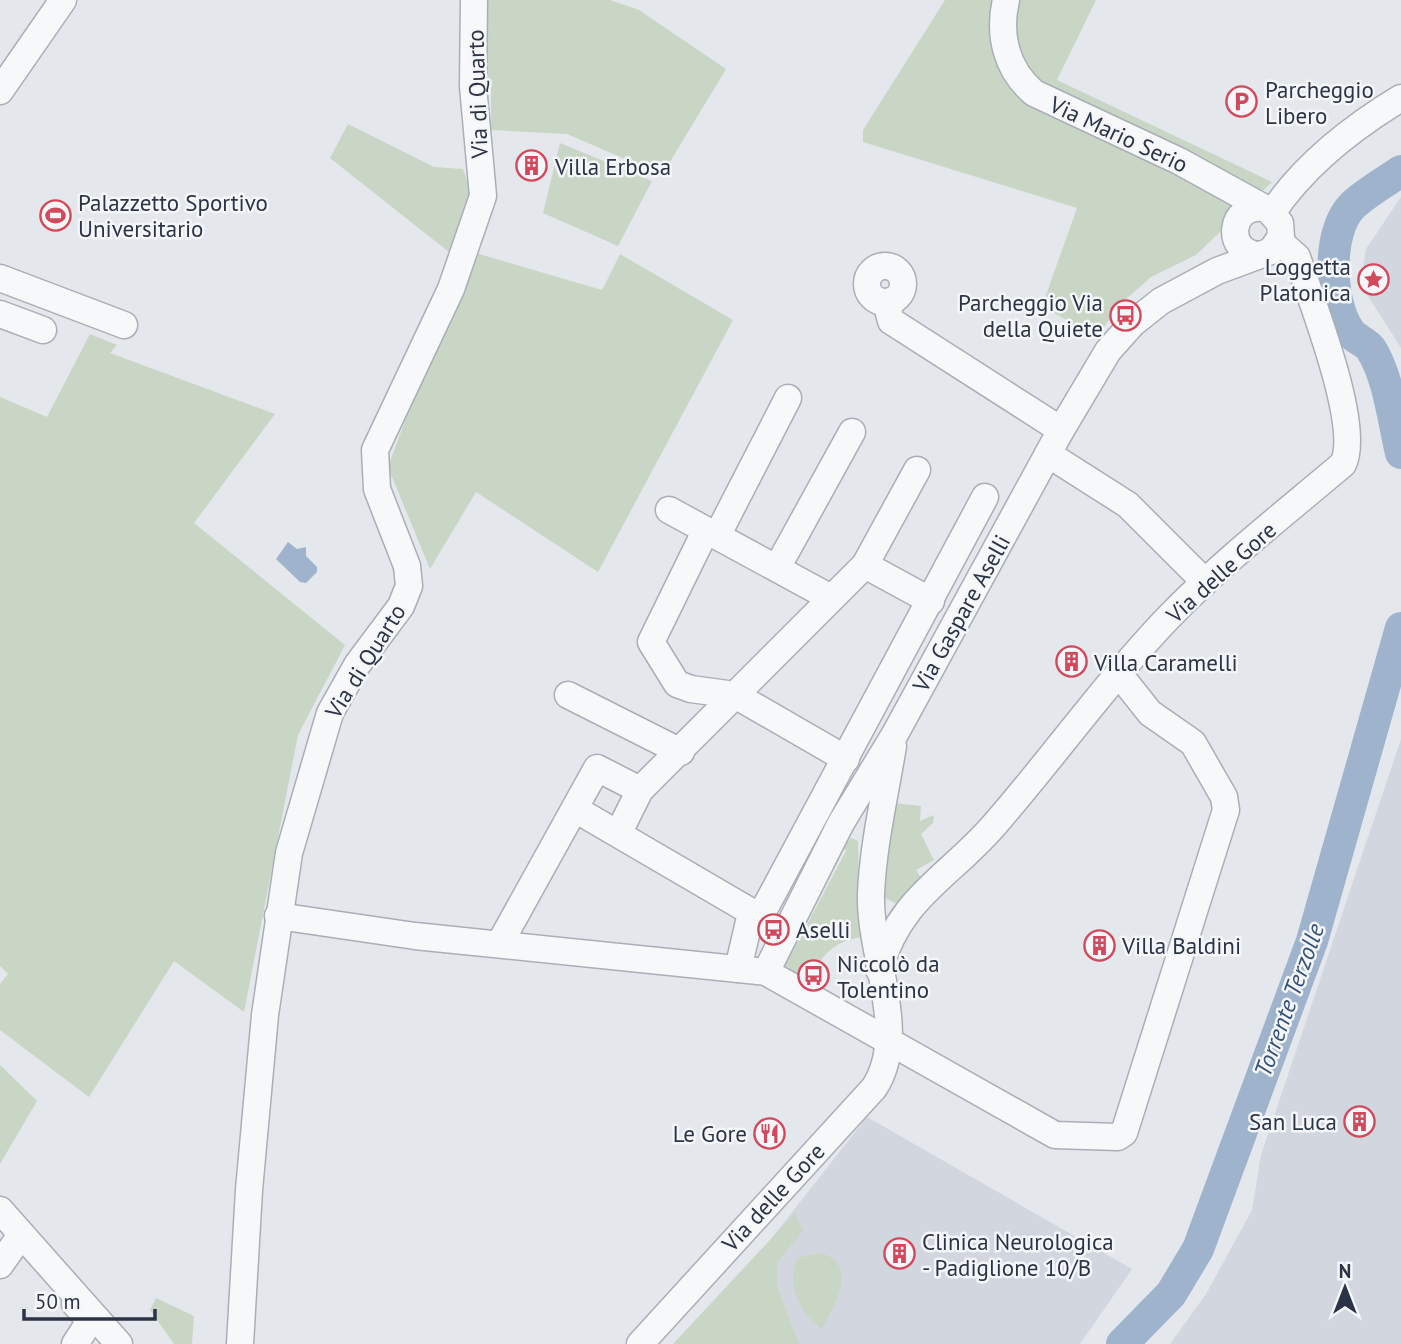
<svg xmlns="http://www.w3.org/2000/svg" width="1401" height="1344" font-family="'PT Sans',sans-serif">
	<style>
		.built { fill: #d2d6de }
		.green { fill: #c9d6c5 }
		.water { fill: #9fb4cc }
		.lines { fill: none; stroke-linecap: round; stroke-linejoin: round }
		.river { stroke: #9fb4cc; stroke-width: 32 }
		.minor-casing { stroke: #a9aeb7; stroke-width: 29 }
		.minor { stroke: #f7f8fa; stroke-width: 26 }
		.labels { text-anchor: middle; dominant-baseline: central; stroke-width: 5; stroke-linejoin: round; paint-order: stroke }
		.poi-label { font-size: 23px; fill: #2b3445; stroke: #f4f6f9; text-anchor: start }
		.street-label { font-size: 23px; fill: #2b3445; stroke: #f4f6f9 }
		.water-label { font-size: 24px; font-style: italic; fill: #34527a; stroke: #f4f6f9 }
	</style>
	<rect width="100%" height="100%" fill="#e4e7ec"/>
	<g class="built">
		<path d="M1401,197V348L1361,285L1366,249Z"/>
		<path d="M1401,739V1344H1170L1206,1294L1252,1210L1261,1155Z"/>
		<path d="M867,1117L1132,1269L1080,1344H688Z"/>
	</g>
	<g class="green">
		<path d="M483,0H610L639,10L726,69L662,175L567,134L491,130V91L482,87Z"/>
		<path d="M945,0H1096L1057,80L1272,182L1196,255L1151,277L1124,301L1096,337L1042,306L1077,208L863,142V130Z"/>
		<path d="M348,124L434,167L463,169L470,190L449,252L330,158Z"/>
		<path d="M560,143L652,181L618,246L543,213Z"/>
		<path d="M476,253L602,290L620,254L733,320L598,572L476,492L430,569L388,467L416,391Z"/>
		<path d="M90,334L117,345L110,353L275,414L194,523L345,645L298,735L244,1012L174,961L89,1097L0,1030V984L8,974L0,966V397L47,417Z"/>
		<path d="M894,803L921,806L920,821L934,815L933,823L921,834L934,860L916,870L924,882L897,904L883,897Z"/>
		<path d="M851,838L858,841L860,937C827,945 824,955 808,982L785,965L786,950L793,951L846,851L843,847Z"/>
		<path d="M0,1065L37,1101L0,1164Z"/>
		<path d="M795,1213L803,1231L777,1262V1286L799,1344H673Z"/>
		<path d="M820,1253C861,1264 834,1305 822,1329C801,1316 784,1280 798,1258Z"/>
		<path d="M156,1298L194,1316L192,1344H174L150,1310Z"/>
	</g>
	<path class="water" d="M288,542L297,549L306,547V556L317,567V572L306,583L300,582L276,559Z"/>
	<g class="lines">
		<g class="river">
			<path d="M1401,171C1385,182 1367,192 1353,205C1326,231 1329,303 1350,332C1355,339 1366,342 1371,349C1389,378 1393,420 1401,453"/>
			<path d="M1122,1344L1171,1294L1198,1249L1312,941L1401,628"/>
		</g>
		<defs>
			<g id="minor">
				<path d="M0,91L63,0"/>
				<path d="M1272,213C1304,165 1353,127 1401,98"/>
				<path d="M1259,255C1224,253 1229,203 1264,208"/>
				<circle cx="885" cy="284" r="18"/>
				<path d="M0,278L124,325"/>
				<path d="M886,302L891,321L1061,430"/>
				<path d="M0,314L43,330"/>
				<path d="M1048,454L1128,505L1205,582"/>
				<path d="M669,510L831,598"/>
				<path d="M711,532L701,540L651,642L677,684L691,689L735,695L846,759"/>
				<path d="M717,536L788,398"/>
				<path d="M865,565L931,601"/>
				<path d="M777,568L852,432"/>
				<path d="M568,695L681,752"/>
				<path d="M575,809L760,917L985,497"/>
				<path d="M619,832L640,790"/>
				<path d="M278,916L415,936L766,972L1055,1135L1118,1137L1124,1133L1226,810L1224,797L1193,743L1150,713L1119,674"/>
				<path d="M500,943L597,768L640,790L865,565L917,470"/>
				<path d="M738,969L751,913"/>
				<path d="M879,970C900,896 949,878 996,823C1054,756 1106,683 1167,619C1221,563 1284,514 1343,464C1362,427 1311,300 1297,257L1279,241"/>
				<path d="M766,972L841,823L895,734L1061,430L1108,351L1132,324L1161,301L1217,271L1271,251L1281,237L1280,223L1268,210L1179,161L1034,93C1006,69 998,35 1006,0"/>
				<path d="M0,1210L119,1344"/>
				<path d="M0,1265L21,1235"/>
				<path d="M75,1344L90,1321L75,1304"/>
				<path d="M240,1344L249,1190L265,1015L289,853L330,713L357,665L401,606L409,586L407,566L377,489L375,450L451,289L483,196L473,86L474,0"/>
				<path d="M640,1344L874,1088C910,1033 869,956 871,894C873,845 885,795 893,746"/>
			</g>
		</defs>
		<use href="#minor" class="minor-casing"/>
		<use href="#minor" class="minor"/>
	</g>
	<defs>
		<symbol id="parking-ring" viewBox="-11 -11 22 22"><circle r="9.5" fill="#f4f6f9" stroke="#d1495b" stroke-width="1.5"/><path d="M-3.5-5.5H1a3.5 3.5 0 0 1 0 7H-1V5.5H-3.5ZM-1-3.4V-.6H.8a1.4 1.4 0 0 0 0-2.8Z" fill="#d1495b"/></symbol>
		<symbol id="building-ring" viewBox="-11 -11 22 22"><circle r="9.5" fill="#f4f6f9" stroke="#d1495b" stroke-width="1.5"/><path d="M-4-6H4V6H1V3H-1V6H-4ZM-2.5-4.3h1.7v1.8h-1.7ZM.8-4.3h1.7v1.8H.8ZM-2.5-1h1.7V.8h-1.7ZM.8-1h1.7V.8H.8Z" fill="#d1495b"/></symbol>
		<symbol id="stadium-ring" viewBox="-11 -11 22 22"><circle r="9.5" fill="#f4f6f9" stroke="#d1495b" stroke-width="1.5"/><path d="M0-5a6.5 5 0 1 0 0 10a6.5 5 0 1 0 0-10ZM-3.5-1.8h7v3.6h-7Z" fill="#d1495b"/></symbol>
		<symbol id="sight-ring" viewBox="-11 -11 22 22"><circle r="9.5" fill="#f4f6f9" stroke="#d1495b" stroke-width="1.5"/><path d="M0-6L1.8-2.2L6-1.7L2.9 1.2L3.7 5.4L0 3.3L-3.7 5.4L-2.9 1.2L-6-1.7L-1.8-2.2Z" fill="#d1495b"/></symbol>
		<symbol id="bus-ring" viewBox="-11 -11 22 22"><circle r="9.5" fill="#f4f6f9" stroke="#d1495b" stroke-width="1.5"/><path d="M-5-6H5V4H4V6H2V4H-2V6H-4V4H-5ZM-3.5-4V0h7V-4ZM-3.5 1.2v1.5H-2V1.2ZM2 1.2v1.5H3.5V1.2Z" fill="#d1495b"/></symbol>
		<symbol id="restaurant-ring" viewBox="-11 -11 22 22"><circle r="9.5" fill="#f4f6f9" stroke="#d1495b" stroke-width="1.5"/><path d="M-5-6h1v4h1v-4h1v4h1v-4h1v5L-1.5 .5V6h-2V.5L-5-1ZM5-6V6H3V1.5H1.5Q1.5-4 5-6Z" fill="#d1495b"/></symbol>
	</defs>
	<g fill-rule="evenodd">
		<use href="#parking-ring" x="1224" y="84" width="35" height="35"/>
		<use href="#building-ring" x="514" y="148" width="35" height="35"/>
		<use href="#stadium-ring" x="38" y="198" width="35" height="35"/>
		<use href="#sight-ring" x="1356" y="262" width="35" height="35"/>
		<use href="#bus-ring" x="1108" y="298" width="35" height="35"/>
		<use href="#building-ring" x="1054" y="644" width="35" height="35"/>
		<use href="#bus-ring" x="756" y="912" width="35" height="35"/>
		<use href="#building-ring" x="1082" y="928" width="35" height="35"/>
		<use href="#bus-ring" x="796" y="958" width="35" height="35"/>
		<use href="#building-ring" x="1342" y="1104" width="35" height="35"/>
		<use href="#restaurant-ring" x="752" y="1116" width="35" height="35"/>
		<use href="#building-ring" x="882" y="1236" width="35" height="35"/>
	</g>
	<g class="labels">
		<g class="poi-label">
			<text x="1265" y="89">Parcheggio<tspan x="1265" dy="26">Libero</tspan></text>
			<text x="555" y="166">Villa Erbosa</text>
			<text x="78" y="202">Palazzetto Sportivo<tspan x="78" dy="26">Universitario</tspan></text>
			<text x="1351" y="266" text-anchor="end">Loggetta<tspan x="1351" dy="26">Platonica</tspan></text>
			<text x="1103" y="302" text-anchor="end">Parcheggio Via<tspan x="1103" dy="26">della Quiete</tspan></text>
			<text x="1094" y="662">Villa Caramelli</text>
			<text x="796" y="929">Aselli</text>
			<text x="1122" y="945">Villa Baldini</text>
			<text x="837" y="963">Niccolò da<tspan x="837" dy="26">Tolentino</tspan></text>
			<text x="1337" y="1121" text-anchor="end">San Luca</text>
			<text x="747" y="1133" text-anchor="end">Le Gore</text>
			<text x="922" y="1241">Clinica Neurologica<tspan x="922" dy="26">- Padiglione 10/B</tspan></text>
		</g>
		<g class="street-label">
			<text transform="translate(477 94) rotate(-92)">Via di Quarto</text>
			<text transform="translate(1119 134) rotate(25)">Via Mario Serio</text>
			<text transform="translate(1221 572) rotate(-42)">Via delle Gore</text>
			<text transform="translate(961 613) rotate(-61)">Via Gaspare Aselli</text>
			<text transform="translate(365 661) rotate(-58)">Via di Quarto</text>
			<text transform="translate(773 1197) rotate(-47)">Via delle Gore</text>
		</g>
		<g class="water-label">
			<text transform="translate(1289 1000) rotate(-70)">Torrente Terzolle</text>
		</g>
	</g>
	<g transform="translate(1345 1288)" stroke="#f4f6f9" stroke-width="5" paint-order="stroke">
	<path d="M0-5L12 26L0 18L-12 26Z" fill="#2b3445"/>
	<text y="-10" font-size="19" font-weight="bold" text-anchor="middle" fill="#2b3445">N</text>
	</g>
	<path d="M24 1309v10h131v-10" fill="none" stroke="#2b3445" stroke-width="3.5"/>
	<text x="35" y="1309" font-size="21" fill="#2b3445" stroke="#f4f6f9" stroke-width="5" paint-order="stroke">50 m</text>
</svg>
